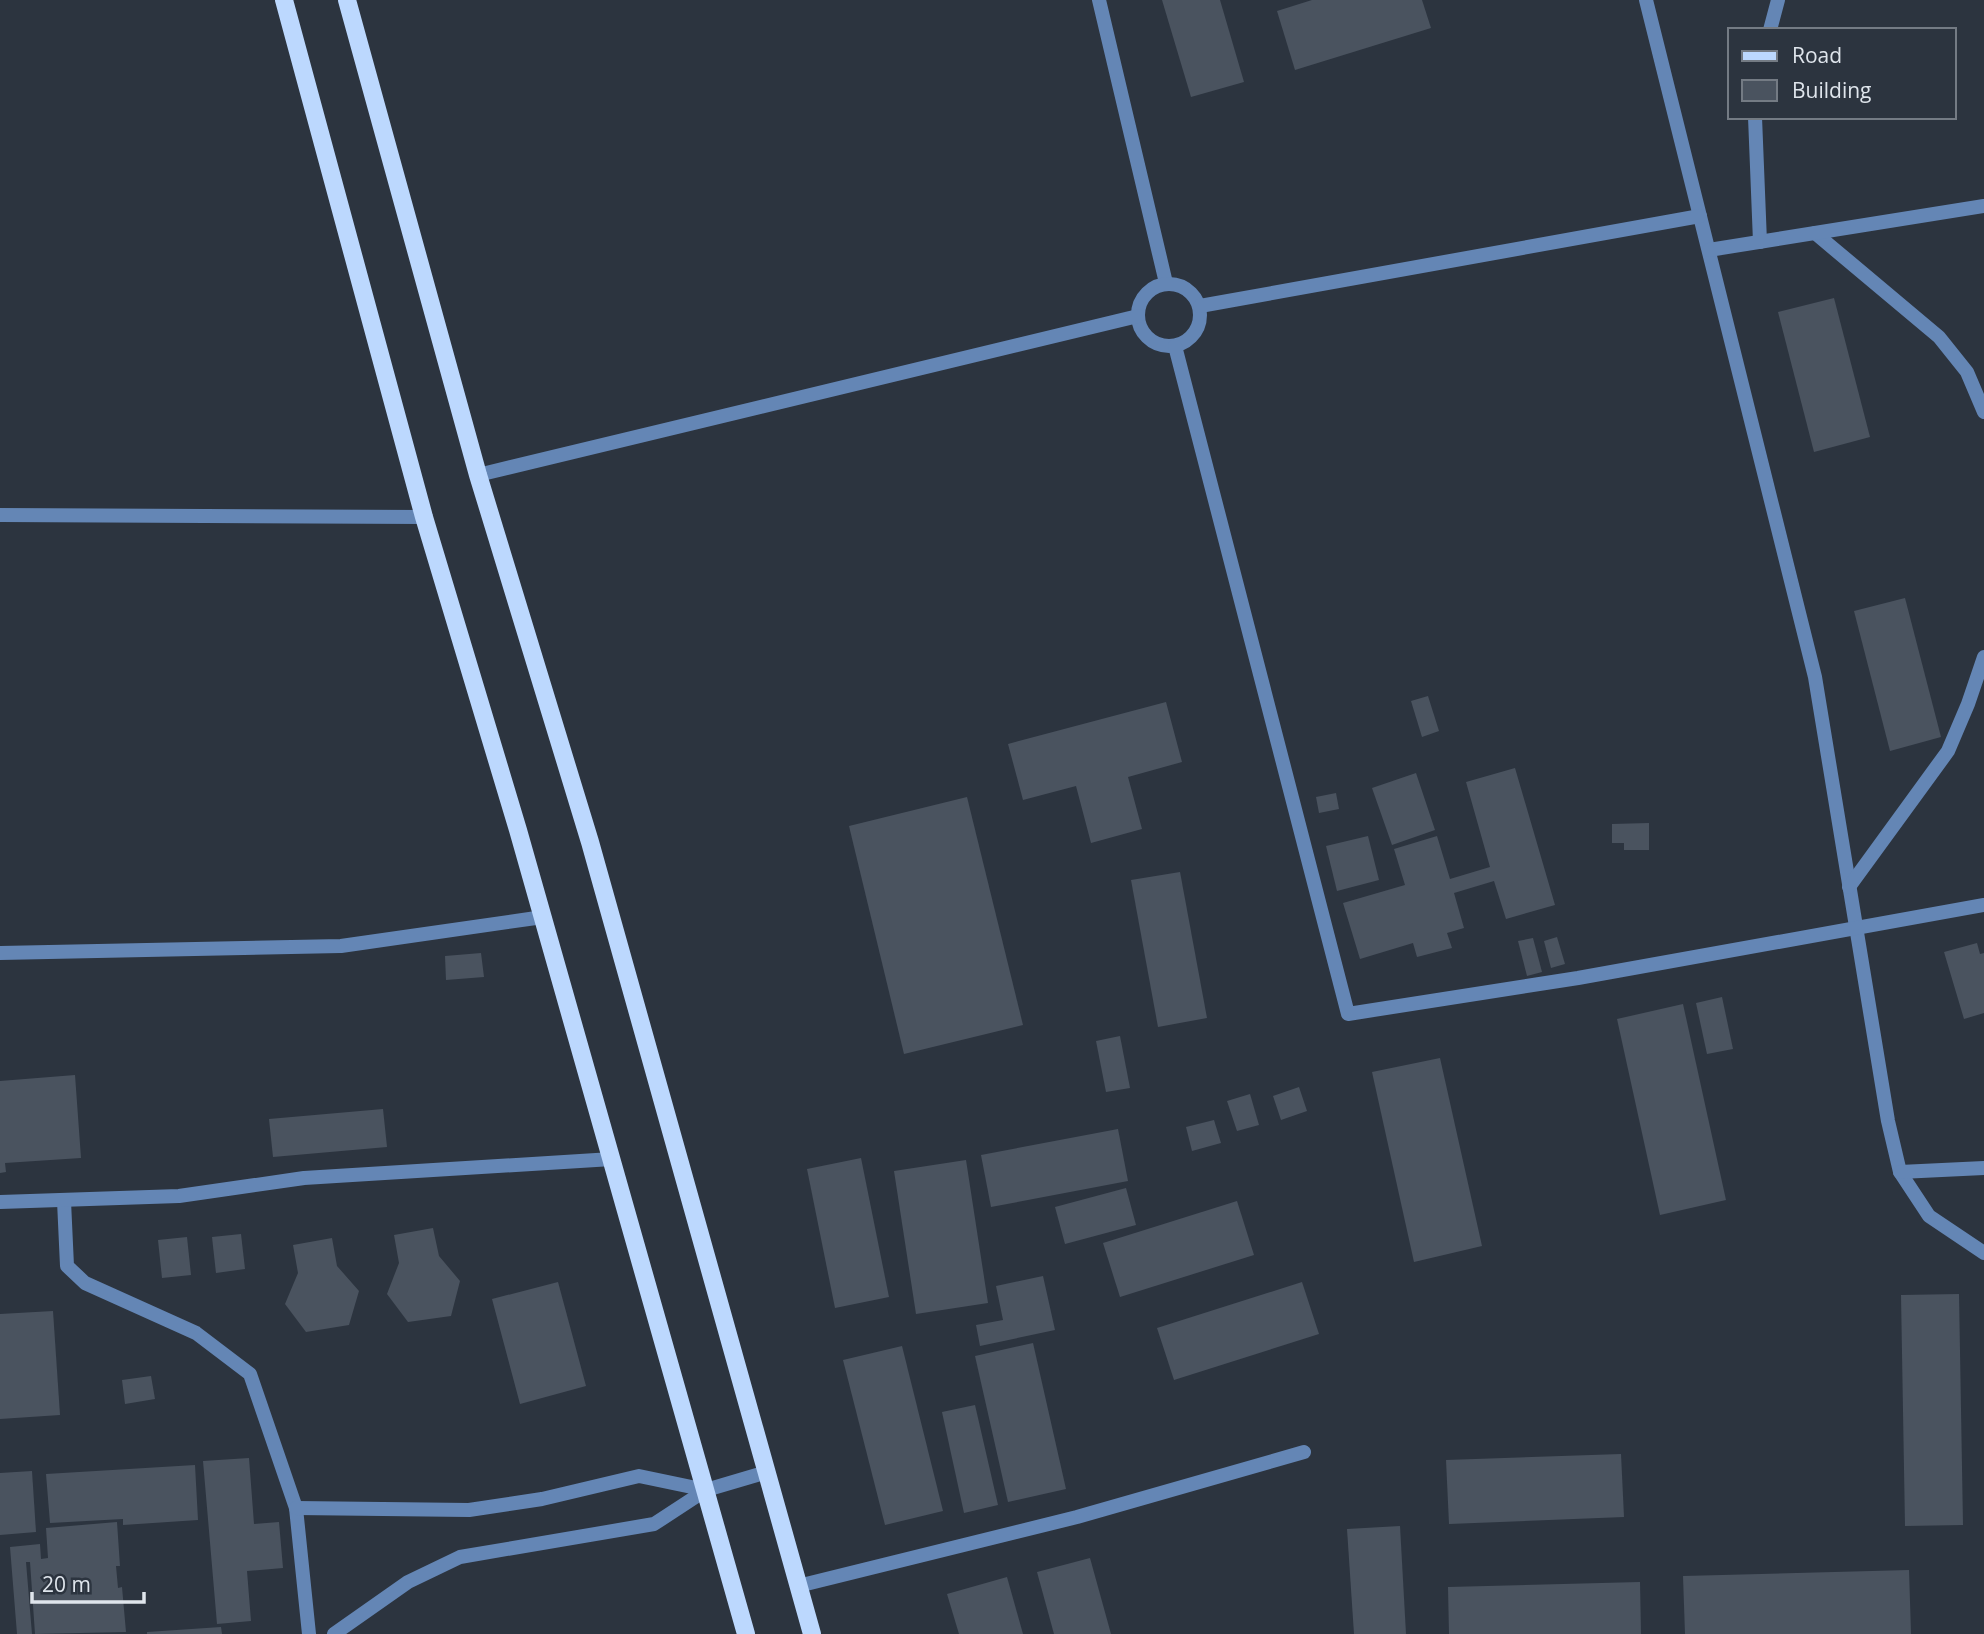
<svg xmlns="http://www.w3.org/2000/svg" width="1984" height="1634" font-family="'Open Sans',sans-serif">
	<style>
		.building { fill: #4a535f }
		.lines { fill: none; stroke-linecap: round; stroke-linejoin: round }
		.service { stroke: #6486b5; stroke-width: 14 }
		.minor { stroke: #6486b5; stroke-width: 14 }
		.primary { stroke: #bcd8fe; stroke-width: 18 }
	</style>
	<rect width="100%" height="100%" fill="#2c343f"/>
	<g class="building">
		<path d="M1162,0H1220L1244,82L1191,97Z"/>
		<path d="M1312,0H1422L1431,28L1295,70L1277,11Z"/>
		<path d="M1834,298L1870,437L1814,452L1778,312Z"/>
		<path d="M1905,598L1941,737L1890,751L1854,611Z"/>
		<path d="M1428,696L1439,731L1422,737L1411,701Z"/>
		<path d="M1166,702L1182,762L1128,777L1142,829L1091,843L1076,786L1023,800L1008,744Z"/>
		<path d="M1515,768L1555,905L1506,919L1494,881L1454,893L1464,928L1447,933L1452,948L1417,957L1413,943L1360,959L1343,903L1405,885L1394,849L1437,836L1450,879L1490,867L1466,782Z"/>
		<path d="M1416,773L1435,830L1392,845L1372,788Z"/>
		<path d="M1336,793L1339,809L1319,813L1316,797Z"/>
		<path d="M967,797L1023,1025L904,1054L849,826Z"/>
		<path d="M1649,823V850H1624V843H1612V824Z"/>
		<path d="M1368,836L1379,880L1337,891L1326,846Z"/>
		<path d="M1180,872L1207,1018L1158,1027L1131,880Z"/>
		<path d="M1557,937L1565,964L1551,968L1544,941Z"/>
		<path d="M1533,938L1542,972L1527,976L1518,941Z"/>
		<path d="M1977,943L1980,954L1984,953V1013L1964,1019L1944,952Z"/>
		<path d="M481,953L484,977L446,980L445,956Z"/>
		<path d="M1722,997L1733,1049L1707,1054L1696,1003Z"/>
		<path d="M1683,1004L1726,1200L1660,1215L1617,1019Z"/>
		<path d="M1120,1036L1130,1088L1106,1092L1096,1041Z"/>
		<path d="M1440,1058L1482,1246L1414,1262L1372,1072Z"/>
		<path d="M75,1075L81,1158L5,1163L6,1172L0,1173V1081Z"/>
		<path d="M1299,1087L1307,1111L1281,1120L1273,1096Z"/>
		<path d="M1250,1094L1259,1125L1237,1131L1227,1101Z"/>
		<path d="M383,1109L387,1147L273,1157L269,1119Z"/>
		<path d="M1214,1120L1221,1143L1192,1151L1186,1127Z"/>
		<path d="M1118,1129L1128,1181L991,1207L981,1155Z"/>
		<path d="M861,1158L889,1297L835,1308L807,1169Z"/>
		<path d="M966,1160L988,1303L916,1314L894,1171Z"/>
		<path d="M1126,1188L1136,1225L1065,1244L1055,1207Z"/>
		<path d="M1237,1201L1254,1255L1120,1297L1103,1243Z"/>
		<path d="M433,1228L439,1256L460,1281L451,1316L408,1322L387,1294L399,1263L394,1235Z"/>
		<path d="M241,1234L245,1269L216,1273L212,1237Z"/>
		<path d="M187,1237L191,1275L162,1278L158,1240Z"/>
		<path d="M332,1238L337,1266L359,1291L349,1325L306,1332L285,1304L298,1273L293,1245Z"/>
		<path d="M1043,1276L1055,1330L980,1346L976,1325L1003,1320L996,1286Z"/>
		<path d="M558,1282L586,1386L520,1404L492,1299Z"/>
		<path d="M1302,1282L1319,1334L1174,1380L1157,1328Z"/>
		<path d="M1959,1294L1963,1525L1905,1526L1901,1295Z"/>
		<path d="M53,1311L60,1415L0,1419V1314Z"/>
		<path d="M1033,1343L1066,1489L1008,1502L975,1356Z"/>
		<path d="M902,1346L943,1511L885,1525L843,1360Z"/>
		<path d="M151,1376L155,1399L125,1404L122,1380Z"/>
		<path d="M975,1405L998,1505L964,1513L942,1412Z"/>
		<path d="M1621,1454L1624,1517L1449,1524L1446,1460Z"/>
		<path d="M249,1458L254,1524L279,1522L283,1568L247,1571L251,1621L217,1624L203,1461Z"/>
		<path d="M195,1465L198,1520L123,1525V1519L50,1523L46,1474Z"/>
		<path d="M32,1471L36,1532L0,1535V1473Z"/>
		<path d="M117,1522L120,1566H116L118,1588L122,1587L126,1632L35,1634L30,1562H26L32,1634H17L10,1547L40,1544L41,1559L48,1558L46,1528Z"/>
		<path d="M1400,1526L1406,1634H1354L1347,1529Z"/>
		<path d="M1090,1558L1111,1634H1054L1037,1572Z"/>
		<path d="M1909,1570L1911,1634H1685L1683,1576Z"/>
		<path d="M1007,1577L1023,1634H959L947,1594Z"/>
		<path d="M1640,1582L1641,1634H1449L1448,1587Z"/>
		<path d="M221,1627L222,1634H147V1632Z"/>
	</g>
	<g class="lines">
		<g class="service">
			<path d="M0,515L424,517"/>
			<path d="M0,953L341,946L543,917"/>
		</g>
		<g class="minor">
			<path d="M1099,0L1166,283"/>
			<path d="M1646,0L1815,677L1888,1121L1900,1172L1929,1216L1984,1253"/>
			<path d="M1770,30L1778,0"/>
			<path d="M1755,117L1760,242"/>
			<path d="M1815,233L1939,337L1967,372L1984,412"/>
			<path d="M1709,250L1984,206"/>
			<circle cx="1169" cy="315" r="31"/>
			<path d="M1200,306L1700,216"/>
			<path d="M1175,346L1348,1014L1578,978L1984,905"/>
			<path d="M478,475L1138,316"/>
			<path d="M1849,887L1948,751L1968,704L1984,657"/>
			<path d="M1900,1172L1984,1168"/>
			<path d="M64,1201L67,1266L85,1283L196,1333L250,1374L296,1508L309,1634"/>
			<path d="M0,1202L179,1196L304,1178L612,1159"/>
			<path d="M296,1508L469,1510L542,1499L639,1476L706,1490"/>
			<path d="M798,1586L1077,1517L1304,1452"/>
			<path d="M334,1634L408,1582L460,1557L654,1524L706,1490L767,1472"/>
		</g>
		<g class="primary">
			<path d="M284,0L424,517L518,830L746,1634"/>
			<path d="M347,0L478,475L590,842L812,1634"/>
		</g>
	</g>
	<rect x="1728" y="28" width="228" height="91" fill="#2c343f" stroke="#747b84" stroke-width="2"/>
	<rect x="1742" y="51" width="35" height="10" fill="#bcd8fe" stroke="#747b84" stroke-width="2"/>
	<text x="1792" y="63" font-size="21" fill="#dfe5ec">Road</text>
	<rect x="1742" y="80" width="35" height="21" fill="#4a535f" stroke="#747b84" stroke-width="2"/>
	<text x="1792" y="98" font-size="21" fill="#dfe5ec">Building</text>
	<path d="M32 1592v10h112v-10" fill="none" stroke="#dfe5ec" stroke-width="3.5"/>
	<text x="42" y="1592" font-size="21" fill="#dfe5ec" stroke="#2c343f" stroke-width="5" paint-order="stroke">20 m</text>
</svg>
